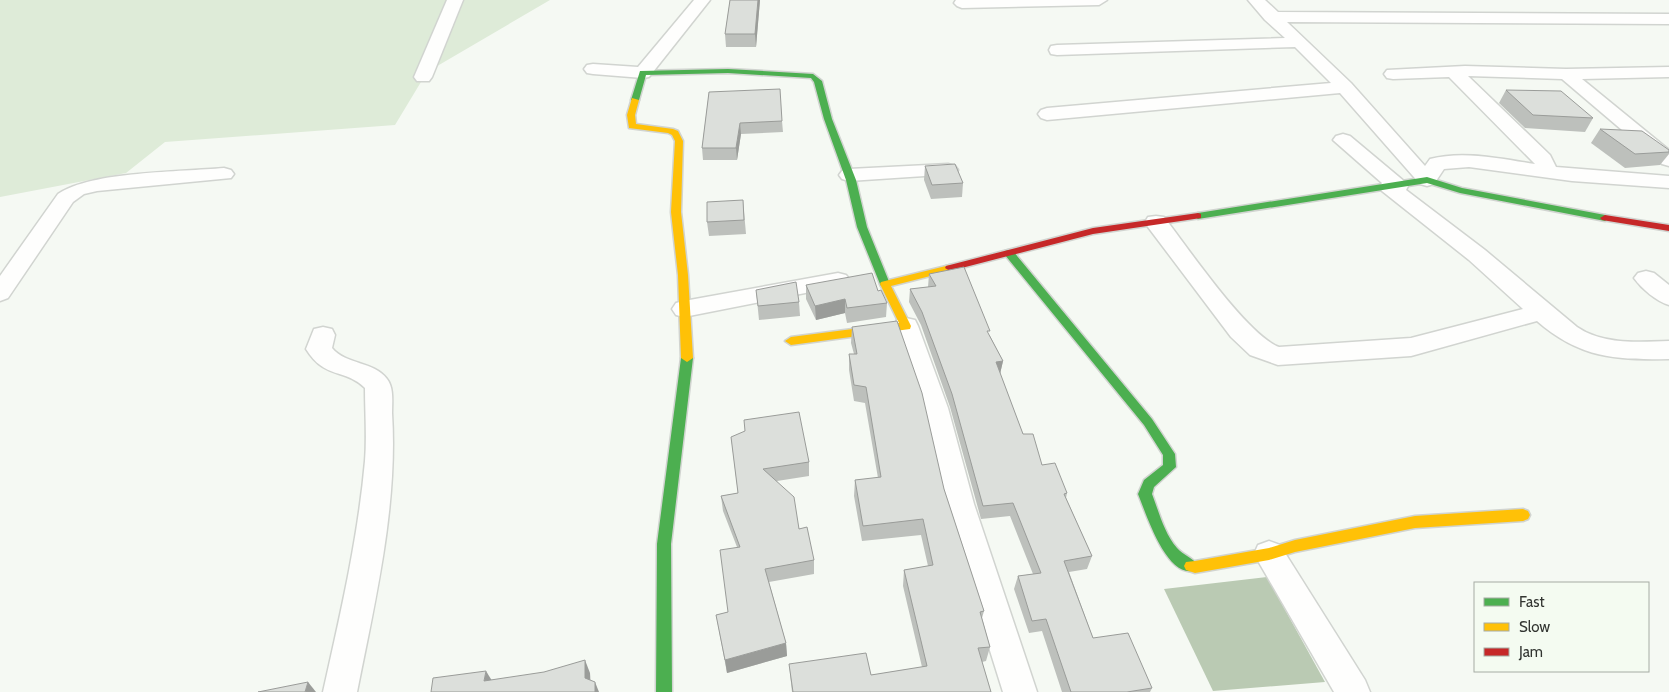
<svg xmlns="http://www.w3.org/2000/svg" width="1669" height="692" font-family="Cabin,sans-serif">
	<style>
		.green { fill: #deebd8 }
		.water { fill: #bacab3 }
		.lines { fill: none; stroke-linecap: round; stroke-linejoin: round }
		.street-casing { stroke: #d1d4d0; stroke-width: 3 }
		.fast-casing { stroke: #d1d4d0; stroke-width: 3 }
		.slow-casing { stroke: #d1d4d0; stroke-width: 3 }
		.jam-casing { stroke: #d1d4d0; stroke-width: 3 }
		.street { fill: #fefefd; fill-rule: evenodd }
		.fast { fill: #4caf50; fill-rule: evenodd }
		.slow { fill: #ffc107; fill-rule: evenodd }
		.jam { fill: #c62828; fill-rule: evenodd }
		.wall { fill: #bdc0bc }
		.shaded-wall { fill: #9a9c99 }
		.building { fill: #dcdfdb; stroke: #9a9c99 }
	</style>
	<rect width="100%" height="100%" fill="#f5f9f3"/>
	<path class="green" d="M0,0H550L427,72L395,125L165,142L126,173L0,197Z"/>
	<path class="water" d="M1267,577L1325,682L1213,691L1164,589Z"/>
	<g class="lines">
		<defs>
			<g id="street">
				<path d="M447,0H463L432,77L429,81H417L414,77Z"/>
				<path d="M694,0H710L649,77L643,78L593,74L587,73L584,69L587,65L593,64L638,67Z"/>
				<path d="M956,0H1107L1099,5L962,8L957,6L954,3Z"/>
				<path d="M1248,0H1265L1278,12L1669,14V24L1287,22L1351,83L1425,166L1430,159C1464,150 1501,159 1535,164L1449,77L1393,79L1387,78L1384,74L1387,70L1465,66L1566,69L1669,67V77L1582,79L1669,150V166L1662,164L1562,79L1468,76L1550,155L1556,167L1669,176V188L1572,181L1469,167L1444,169L1434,184L1427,186L1420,184L1340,93L1047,120L1041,118L1038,114L1041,110L1047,108L1331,83L1295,47L1057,55L1051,54L1049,50L1051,46L1057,45L1285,38L1265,20Z"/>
				<path d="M1343,134L1350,136L1405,182L1408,186L1406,190L1485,250L1577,327C1603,345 1639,342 1669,341V359C1614,360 1580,358 1537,321L1411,356L1278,365L1250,355L1231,337L1148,227L1145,222L1148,217L1156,216L1164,217C1188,248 1247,335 1279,347L1411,338L1523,309L1469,260L1382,191L1379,187L1382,183L1333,140L1336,136Z"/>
				<path d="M948,164L955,166L958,170L955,174L849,181L842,179L839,175L842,171L849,169Z"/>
				<path d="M224,168L231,170L234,174L231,178L97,191L84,194L73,202L8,298L0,301V276L58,194C92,171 181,172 224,168Z"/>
				<path d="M1646,271L1654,273L1669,285V305C1656,301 1642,289 1634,278L1638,273Z"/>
				<path d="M838,273L846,275L850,280L846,285L684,317L676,315L672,309L676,303L684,301Z"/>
				<path d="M906,318L915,320L918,326L948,408L974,504L1037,692H1003L944,504L922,408L894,326L897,320Z"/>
				<path d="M323,327L332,329L335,335L332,348C346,365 374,361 387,379C394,388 392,402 392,413C398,506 375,601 357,692H323C340,616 358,539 365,461C367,437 365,412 365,388C345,368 325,380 306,349L314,329Z"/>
				<path d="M1269,541L1280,545L1365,680L1370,692H1334L1254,554L1258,545Z"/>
			</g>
			<g id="fast">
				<path d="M728,69L813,74L822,81L832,119L856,180L867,227L890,284L889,286H881L880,284L857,227L846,180L824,119L814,82L811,78L728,73L646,75L639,100L635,102L631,100L640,71Z"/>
				<path d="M1427,177L1462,188L1605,215L1610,218L1605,221L1460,193L1427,183L1198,219L1193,216L1198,213Z"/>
				<path d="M1009,250L1013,251L1152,419L1175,454L1176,467L1154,487L1152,494C1159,512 1164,533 1177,548C1183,555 1194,558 1198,566L1196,570C1167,581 1146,513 1138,494L1144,480L1163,465V455L1144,425L1005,255L1004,253L1005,251Z"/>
				<path d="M687,354L693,358L671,544L672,692H656L657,544L681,358Z"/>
			</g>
			<g id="slow">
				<path d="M632,98L639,100L635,115L636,124L673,129L678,131L683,141L681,212L688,275L693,358L687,362L681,358L678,275L671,212L675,141L672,135L668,133L629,128L627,115Z"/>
				<path d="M950,265L954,266L955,268L954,270L891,286L911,326L910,329L791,345L785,341L791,337L899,323L880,284L881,282Z"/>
				<path d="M1523,509L1528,511L1530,515L1528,519L1523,521L1415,528L1295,552L1269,560L1195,573L1186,570L1184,566L1186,562L1195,561L1269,548L1295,540L1415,516Z"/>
			</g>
			<g id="jam">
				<path d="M1198,213L1201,214V218L1093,234L950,271L945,268L946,266L1093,228Z"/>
				<path d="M1605,215L1669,225V231L1602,220L1600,218Z"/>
			</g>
		</defs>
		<use href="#street" class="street-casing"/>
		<use href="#fast" class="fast-casing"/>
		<use href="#slow" class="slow-casing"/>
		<use href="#jam" class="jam-casing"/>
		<use href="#street" class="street"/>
		<use href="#fast" class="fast"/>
		<use href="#slow" class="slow"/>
		<use href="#jam" class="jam"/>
	</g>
	<g class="wall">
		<path d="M730,0H760L756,47H726L725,34Z"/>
		<path d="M1506,90L1593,118L1585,132L1525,128L1499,103Z"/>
		<path d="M709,92L782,121L783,132L741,134L737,160H703L702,148Z"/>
		<path d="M1600,129L1669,150V154L1660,165L1625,168L1591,143Z"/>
		<path d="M925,166L963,183L962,197L931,199L924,180Z"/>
		<path d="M743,200L746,234L709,236L707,222Z"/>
		<path d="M929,274L990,336L1003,361L1000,374L1023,434L1042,465L1067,493L1066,498L1092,556L1087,569L1069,572L1093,638L1152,688L1150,692H1062L1042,631L1029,633L1014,589L1018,576L1033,574L1010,516L981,519L950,407L921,325L909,302L910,289L928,287Z"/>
		<path d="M806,285L878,291L887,303L886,317L847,323L845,313L816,320L806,299Z"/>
		<path d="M756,290L799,302L800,316L759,320Z"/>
		<path d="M852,327L944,489L984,611L982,618L990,647L986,661L982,662L991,692H792L789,664L871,675L922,667L903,586L904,570L928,566L921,535L862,541L854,496L855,480L878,478L865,403L854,401L849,370V354H854L851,343Z"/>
		<path d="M731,437L809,462V476L777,481L814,560V574L769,582L786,643L787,656L727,673L716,615L728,612L737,547L723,511L721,496L738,493Z"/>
	</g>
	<g class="shaded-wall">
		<path d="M758,0H760L756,47L755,34Z"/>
		<path d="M740,123L741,134L737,160L736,148Z"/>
		<path d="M845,299V313L816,320L815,306Z"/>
		<path d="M1003,361L1000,374L996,362Z"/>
		<path d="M786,643L787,656L727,673L725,660Z"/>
		<path d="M585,660L590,673L591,691L585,678Z"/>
		<path d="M486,671L494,684L484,681Z"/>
		<path d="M308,682L316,692H305Z"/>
		<path d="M595,682L599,692H595Z"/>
	</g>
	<g class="building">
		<path d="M730,0H758L755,34H725Z"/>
		<path d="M780,89L782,121L740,123L736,148H702L709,92Z"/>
		<path d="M1506,90L1561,91L1593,118L1533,115Z"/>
		<path d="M1600,129L1642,131L1669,150V152L1635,154Z"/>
		<path d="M955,164L963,183L932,185L925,166Z"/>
		<path d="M743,200L744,220L707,222V202Z"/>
		<path d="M964,267L990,331H987L1003,361L996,362L1023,434H1033L1042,465L1055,463L1067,493L1064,494L1092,556L1064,561L1093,638L1128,633L1152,688L1127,692H1071L1046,619L1032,621L1018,576L1041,573L1013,503L983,506L952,394L922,312L910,289L936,286L929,274Z"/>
		<path d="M872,273L878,291L881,290L887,303L847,308L845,299L815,306L806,285Z"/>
		<path d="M796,282L799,302L758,306L756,290Z"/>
		<path d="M897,321L922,393L944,489L984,611L980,612L990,647L978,648L991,692H793L789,664L866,653L871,675L927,666L904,570L933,565L923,519L863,526L855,480L881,477L866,387L854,385L849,354H857L852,327Z"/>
		<path d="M799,412L809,462L763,469L794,497L799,529L807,527L814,560L765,569L786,643L725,660L716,615L728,612L720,550L740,547L721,496L738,493L731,437L745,431L744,420Z"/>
		<path d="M585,660V678L595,682V692H431L433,678L486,671L484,681L544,672Z"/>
		<path d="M308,682L305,692H258Z"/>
	</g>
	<rect x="1474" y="582" width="175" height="90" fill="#f4fbf1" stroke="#a6aca4"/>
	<rect x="1484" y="598" width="25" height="8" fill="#4caf50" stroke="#a6aca4"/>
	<text x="1519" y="607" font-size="15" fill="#323531">Fast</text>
	<rect x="1484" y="623" width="25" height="8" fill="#ffc107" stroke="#a6aca4"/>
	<text x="1519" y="632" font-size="15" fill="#323531">Slow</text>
	<rect x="1484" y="648" width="25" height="8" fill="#c62828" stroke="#a6aca4"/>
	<text x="1519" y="657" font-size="15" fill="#323531">Jam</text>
</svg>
